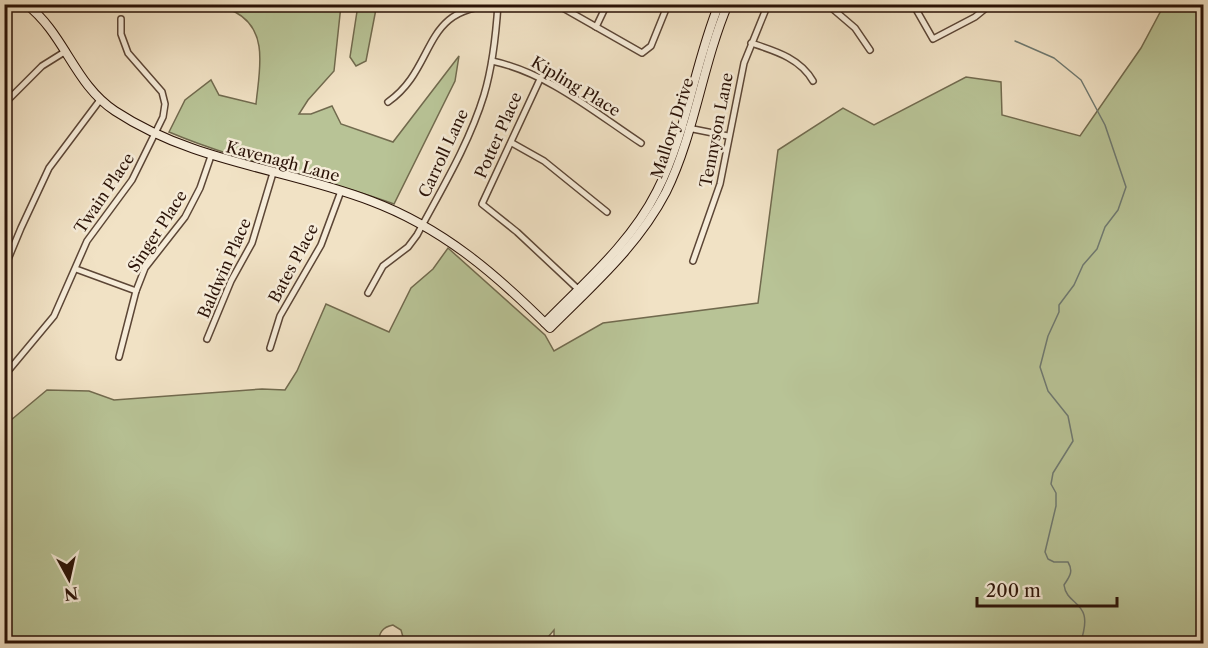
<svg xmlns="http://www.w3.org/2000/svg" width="1208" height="648" font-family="'Libre Caslon Text',serif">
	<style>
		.green { fill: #b8c396; stroke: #716a4e; stroke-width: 1.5 }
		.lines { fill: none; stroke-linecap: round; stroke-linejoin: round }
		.stream { stroke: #6e7971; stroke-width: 1.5 }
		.street-casing { stroke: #5c4636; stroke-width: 8 }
		.secondary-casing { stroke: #2a1207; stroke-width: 10 }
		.street { stroke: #f6ecd9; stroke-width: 5 }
		.secondary { stroke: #f6ecd9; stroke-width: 8 }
		.labels { text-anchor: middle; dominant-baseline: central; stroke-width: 5; stroke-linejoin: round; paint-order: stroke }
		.street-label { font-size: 16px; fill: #2a1207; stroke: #f6ecd9 }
	</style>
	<rect width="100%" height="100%" fill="#f1e2c5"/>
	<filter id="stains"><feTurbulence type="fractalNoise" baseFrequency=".00333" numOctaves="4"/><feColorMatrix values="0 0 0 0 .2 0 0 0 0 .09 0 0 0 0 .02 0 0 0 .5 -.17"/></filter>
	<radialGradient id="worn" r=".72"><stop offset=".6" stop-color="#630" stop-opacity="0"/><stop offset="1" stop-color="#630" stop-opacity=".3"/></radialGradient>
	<g class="green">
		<path d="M197,5H341L334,71L308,100L299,114H311L332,106L341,124L393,142L459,56L455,81L394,204C320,177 242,163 169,132L185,100L211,80L219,95L256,104C259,72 270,30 235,12C224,7 211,5 199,9Z"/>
		<path d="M358,5H375L376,9L366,61L356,66L350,57Z"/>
		<path d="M1164,5H1203V643L554,644V630L543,643L405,644L401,630L393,625C382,627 379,633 378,644L5,643V425L47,390L89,391L114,400L262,389L285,390L297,371L326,304L389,332L411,288L433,269L448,248L545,335L554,351L603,323L758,303L778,150L843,108L874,125L966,77L1001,82L1002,115L1080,136L1141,48Z"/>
	</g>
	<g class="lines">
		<path class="stream" d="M1015,41L1054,58L1081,80L1105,125L1126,187L1118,210L1105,227L1097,249L1083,265L1074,285L1059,305V312L1048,336L1040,367L1048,391L1068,416L1073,441L1053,473L1051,484L1056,493V506L1045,552L1048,559L1054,562H1068C1074,572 1069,577 1064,585C1067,608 1096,599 1080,644"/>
		<defs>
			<g id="street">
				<path d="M556,4L642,53L651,46L668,4"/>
				<path d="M827,4L855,28L870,50"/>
				<path d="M913,4L933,39L975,17L991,4"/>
				<path d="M596,27L607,4"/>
				<path d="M751,43C775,51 800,58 813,81"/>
				<path d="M492,61C548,73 594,112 641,143"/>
				<path d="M541,77L482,204L517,232L580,291"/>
				<path d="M388,102C438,67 420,5 498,6"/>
				<path d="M4,104L42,66L66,51"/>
				<path d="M688,128L728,136"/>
				<path d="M512,143L544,161L607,212"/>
				<path d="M693,261L720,184L744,63L768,4"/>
				<path d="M4,269L21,228L49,168L100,100"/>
				<path d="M76,269L136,291"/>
				<path d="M368,293L383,266L408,247L417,235C441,190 469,144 484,95C493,65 496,35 498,4"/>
				<path d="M207,339L231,281L252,243L273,173"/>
				<path d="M270,348L280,316L321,245L341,191"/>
				<path d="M119,357L136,291L145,268L185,217L200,188L211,156"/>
				<path d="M4,376L54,316L87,241L132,180L163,117L165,104L162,92L128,53L121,34V19"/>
			</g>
			<g id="secondary">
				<path d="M26,4C65,34 74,84 115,111C194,163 285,168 371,201C443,228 497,275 550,328C592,286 638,246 666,192C695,133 702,65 728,4"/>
				<path d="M545,323C585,282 631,243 657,191C687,132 694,65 719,4"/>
			</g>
		</defs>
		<use href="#street" class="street-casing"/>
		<use href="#secondary" class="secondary-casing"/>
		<use href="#street" class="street"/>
		<use href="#secondary" class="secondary"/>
	</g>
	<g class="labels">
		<g class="street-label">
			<text transform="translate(576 86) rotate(31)">Kipling Place</text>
			<text transform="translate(672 128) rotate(-72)">Mallory Drive</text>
			<text transform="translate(716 130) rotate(-79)">Tennyson Lane</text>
			<text transform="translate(498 135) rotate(-66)">Potter Place</text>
			<text transform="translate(443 153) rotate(-65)">Carroll Lane</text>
			<text transform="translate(283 161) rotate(15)">Kavenagh Lane</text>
			<text transform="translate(104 193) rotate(-56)">Twain Place</text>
			<text transform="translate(157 231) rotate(-57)">Singer Place</text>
			<text transform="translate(293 263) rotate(-62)">Bates Place</text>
			<text transform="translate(224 268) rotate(-66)">Baldwin Place</text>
		</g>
	</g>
	<rect width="1208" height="648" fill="none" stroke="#f1e2c5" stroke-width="24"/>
	<rect x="6" y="6" width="1196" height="636" fill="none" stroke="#2a1207" stroke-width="3"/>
	<rect x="12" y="12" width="1184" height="624" fill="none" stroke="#2a1207" stroke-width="1.5"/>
	<g transform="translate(69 579) rotate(172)" stroke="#f6ecd9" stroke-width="4.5" paint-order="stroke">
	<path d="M0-4.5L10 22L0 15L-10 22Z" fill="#2a1207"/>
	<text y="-9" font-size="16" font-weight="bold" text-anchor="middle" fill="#2a1207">N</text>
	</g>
	<path d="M977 597v9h140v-9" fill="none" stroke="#2a1207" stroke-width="3"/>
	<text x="986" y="597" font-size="18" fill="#2a1207" stroke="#f6ecd9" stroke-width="4.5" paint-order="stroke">200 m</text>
	<rect width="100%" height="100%" filter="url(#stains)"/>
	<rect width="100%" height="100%" fill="url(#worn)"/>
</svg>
